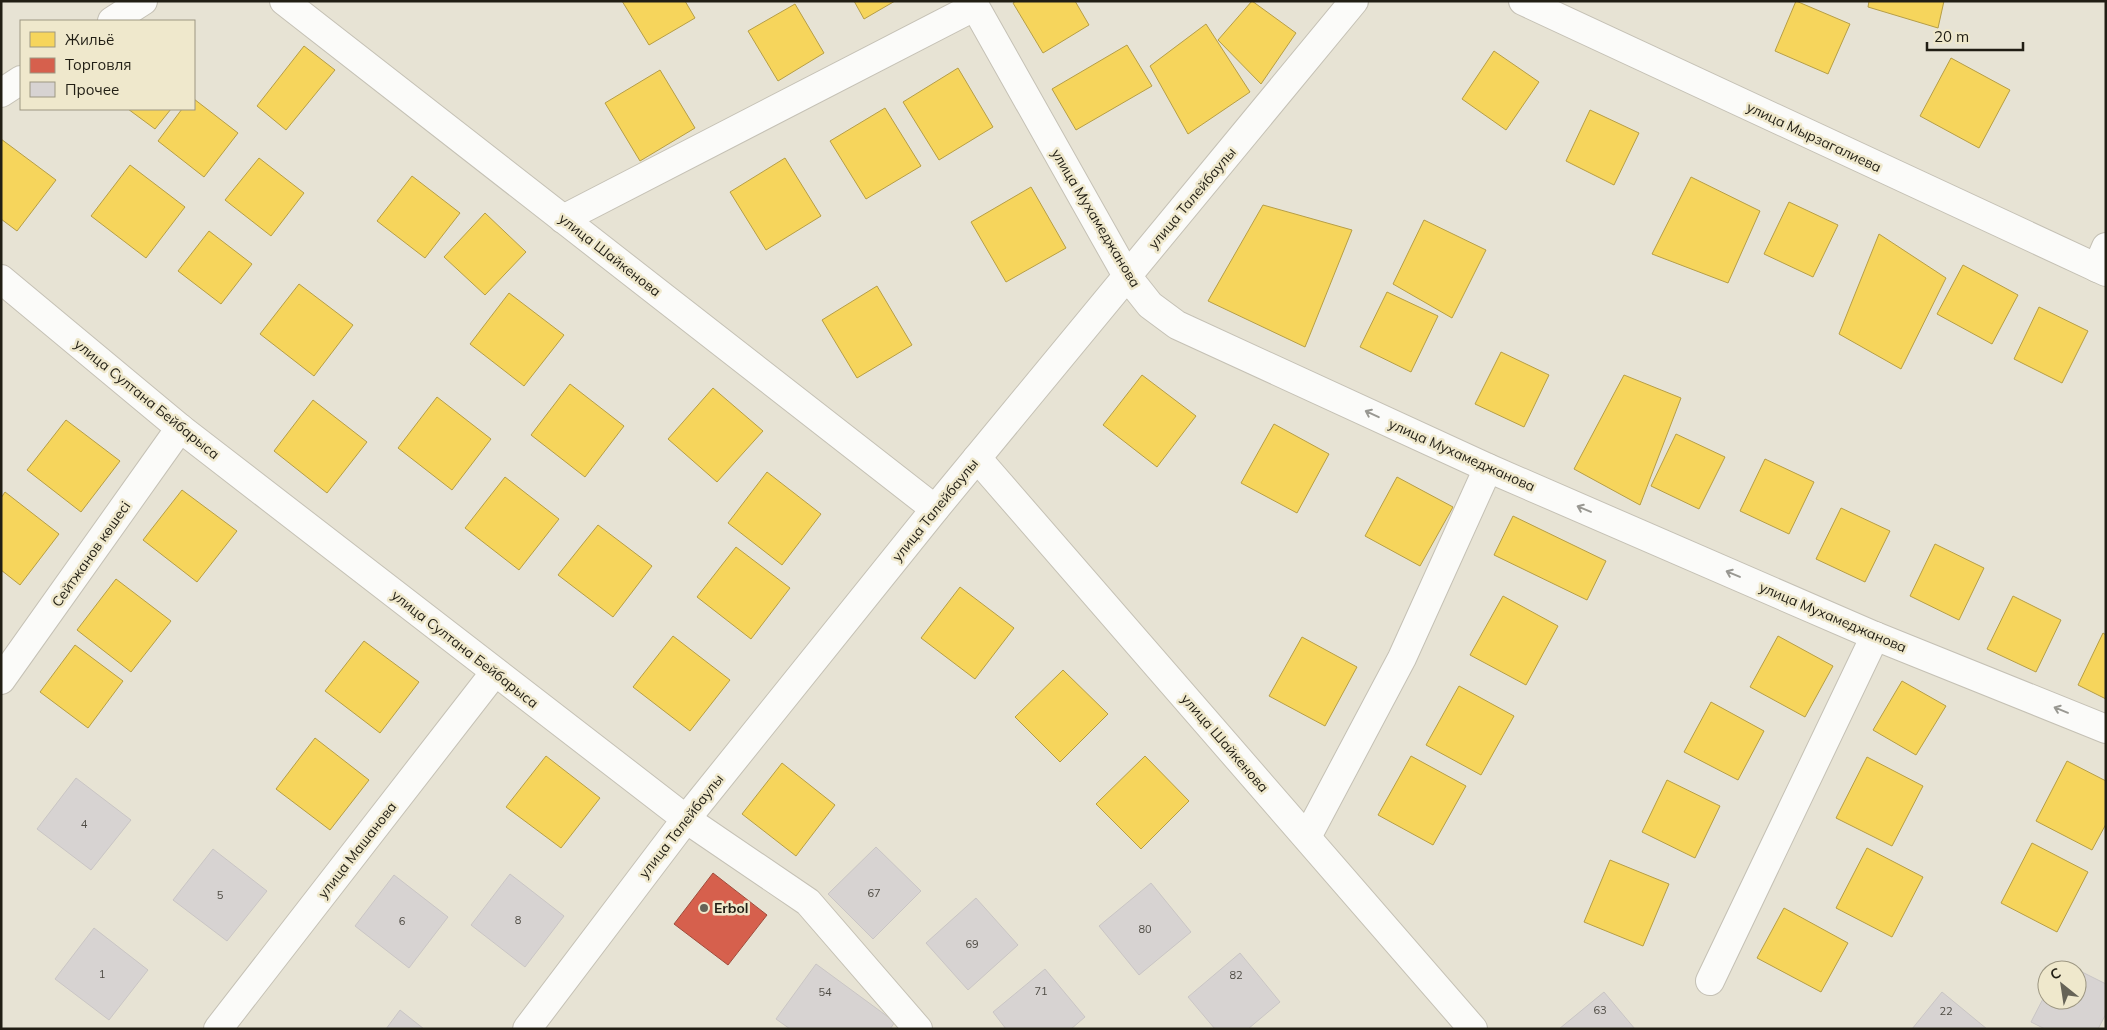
<svg xmlns="http://www.w3.org/2000/svg" width="2107" height="1030" font-family="Mulish,sans-serif">
	<style>
		.homes { fill: #f6d55c; stroke: #b69e46 }
		.shops { fill: #d6604d; stroke: #a04c3c }
		.building { fill: #d7d3d2; stroke: #c9c5c4 }
		.lines { fill: none; stroke-linecap: round; stroke-linejoin: round }
		.minor-casing { stroke: #c5c1b5; stroke-width: 30 }
		.minor { stroke: #fbfbf9; stroke-width: 28 }
		.oneway { stroke: #999892 }
		.poi-dot { fill: #666357; stroke: #efe8cc; stroke-width: 2 }
		.labels { text-anchor: middle; dominant-baseline: central; stroke-width: 5; stroke-linejoin: round; paint-order: stroke }
		.number-label { font-size: 11px; fill: #4e4b44 }
		.street-label { font-size: 14px; fill: #211e14; stroke: #efe8cc }
		.poi-label { font-size: 14px; font-weight: bold; fill: #211e14; stroke: #efe8cc; text-anchor: start }
	</style>
	<rect width="100%" height="100%" fill="#e7e3d4"/>
	<g class="homes">
		<path d="M622,1H685L695,18L649,45Z"/>
		<path d="M854,1H895L864,19Z"/>
		<path d="M1016,1H1075L1089,25L1043,53L1013,3Z"/>
		<path d="M1252,1L1296,33L1261,84L1218,40Z"/>
		<path d="M1796,1L1850,24L1828,74L1775,51Z"/>
		<path d="M1869,1H1944L1938,28L1868,7Z"/>
		<path d="M795,4L824,53L778,81L748,31Z"/>
		<path d="M1206,24L1250,92L1188,134L1150,66Z"/>
		<path d="M1127,45L1152,86L1076,130L1052,89Z"/>
		<path d="M304,46L335,70L286,130L257,106Z"/>
		<path d="M1494,51L1539,82L1506,130L1462,99Z"/>
		<path d="M1951,58L2010,90L1979,148L1920,116Z"/>
		<path d="M958,68L993,127L939,160L903,102Z"/>
		<path d="M660,70L695,128L640,161L605,103Z"/>
		<path d="M194,99L238,133L204,177L158,141L182,109H194Z"/>
		<path d="M885,108L921,166L866,199L830,141Z"/>
		<path d="M128,109H171L155,129Z"/>
		<path d="M1590,110L1639,133L1614,185L1566,161Z"/>
		<path d="M1,139L56,180L17,231L1,219Z"/>
		<path d="M259,158L304,193L271,236L225,200Z"/>
		<path d="M785,158L821,216L766,250L730,192Z"/>
		<path d="M130,165L185,207L146,258L91,216Z"/>
		<path d="M412,176L460,213L425,258L377,221Z"/>
		<path d="M1691,177L1760,211L1728,283L1652,254Z"/>
		<path d="M1031,187L1066,248L1006,282L971,222Z"/>
		<path d="M1789,202L1838,225L1813,277L1764,254Z"/>
		<path d="M1263,205L1352,230L1305,347L1208,301Z"/>
		<path d="M485,213L526,252L485,295L444,257Z"/>
		<path d="M1424,220L1486,250L1452,318L1393,284Z"/>
		<path d="M209,231L252,264L221,304L178,271Z"/>
		<path d="M1879,234L1946,278L1901,369L1839,334Z"/>
		<path d="M1963,265L2018,295L1992,344L1937,314Z"/>
		<path d="M299,284L353,325L314,376L260,334Z"/>
		<path d="M877,286L912,345L857,378L822,320Z"/>
		<path d="M1387,292L1438,316L1411,372L1360,347Z"/>
		<path d="M509,293L564,335L524,386L470,344Z"/>
		<path d="M2039,307L2088,331L2062,383L2014,359Z"/>
		<path d="M1501,352L1549,375L1524,427L1475,404Z"/>
		<path d="M1142,375L1196,416L1157,467L1103,425Z"/>
		<path d="M1624,375L1681,398L1640,505L1574,469Z"/>
		<path d="M570,384L624,426L585,477L531,435Z"/>
		<path d="M713,388L763,431L717,482L668,439Z"/>
		<path d="M437,397L491,439L452,490L398,448Z"/>
		<path d="M313,400L367,442L327,493L274,451Z"/>
		<path d="M66,420L120,461L81,512L27,470Z"/>
		<path d="M1274,424L1329,454L1297,513L1241,483Z"/>
		<path d="M1676,434L1725,457L1699,509L1651,486Z"/>
		<path d="M1765,459L1814,482L1789,534L1740,511Z"/>
		<path d="M767,472L821,514L782,565L728,523Z"/>
		<path d="M505,477L559,519L519,570L465,528Z"/>
		<path d="M1397,477L1453,507L1420,566L1365,536Z"/>
		<path d="M182,490L237,531L197,582L143,540Z"/>
		<path d="M5,492L59,534L20,585L1,570V498Z"/>
		<path d="M1841,508L1890,531L1865,582L1816,559Z"/>
		<path d="M1513,516L1606,561L1587,600L1494,555Z"/>
		<path d="M598,525L652,566L613,617L558,575Z"/>
		<path d="M1935,544L1984,568L1959,620L1910,596Z"/>
		<path d="M736,547L790,588L751,639L697,597Z"/>
		<path d="M116,579L171,621L131,672L77,630Z"/>
		<path d="M960,587L1014,628L975,679L921,638Z"/>
		<path d="M1503,596L1558,626L1526,685L1470,655Z"/>
		<path d="M2013,596L2061,620L2036,672L1987,649Z"/>
		<path d="M2103,633L2106,635V699L2078,685Z"/>
		<path d="M673,636L730,680L690,731L633,687Z"/>
		<path d="M1778,636L1833,666L1805,717L1750,687Z"/>
		<path d="M1302,637L1357,667L1325,726L1269,696Z"/>
		<path d="M364,641L419,682L380,733L325,691Z"/>
		<path d="M75,645L123,681L88,728L40,692Z"/>
		<path d="M1063,670L1108,714L1060,762L1015,717Z"/>
		<path d="M1902,681L1946,706L1916,755L1873,730Z"/>
		<path d="M1459,686L1514,716L1481,775L1426,745Z"/>
		<path d="M1711,702L1764,731L1738,780L1684,752Z"/>
		<path d="M315,738L369,780L330,830L276,789Z"/>
		<path d="M546,756L600,798L561,848L506,807Z"/>
		<path d="M1145,756L1189,801L1141,849L1096,804Z"/>
		<path d="M1411,756L1466,786L1433,845L1378,815Z"/>
		<path d="M1867,757L1923,786L1892,846L1836,818Z"/>
		<path d="M2067,761L2106,781V824L2092,850L2036,821Z"/>
		<path d="M782,763L835,805L796,856L742,814Z"/>
		<path d="M1667,780L1720,806L1695,858L1642,832Z"/>
		<path d="M2032,843L2088,872L2057,932L2001,903Z"/>
		<path d="M1867,848L1923,877L1892,937L1836,908Z"/>
		<path d="M1610,860L1669,884L1643,946L1584,922Z"/>
		<path d="M1784,908L1848,943L1821,992L1757,958Z"/>
	</g>
	<path class="shops" d="M713,873L767,915L728,965L674,924Z"/>
	<g class="building">
		<path d="M76,778L131,820L91,870L37,829Z"/>
		<path d="M876,847L921,891L873,939L828,894Z"/>
		<path d="M213,849L267,891L227,941L173,900Z"/>
		<path d="M510,874L564,916L525,967L471,925Z"/>
		<path d="M394,875L448,917L409,968L355,926Z"/>
		<path d="M1151,883L1191,932L1139,975L1099,926Z"/>
		<path d="M976,898L1018,945L968,990L926,943Z"/>
		<path d="M94,928L148,970L109,1020L55,979Z"/>
		<path d="M1240,953L1280,1002L1248,1029H1215L1188,997Z"/>
		<path d="M2062,962L2106,984V1014L2098,1029H2045L2031,1022L2047,991V1000H2077V970H2058Z"/>
		<path d="M816,964L895,1022L890,1029H790L776,1019Z"/>
		<path d="M1045,969L1085,1017L1071,1029H1006L993,1012Z"/>
		<path d="M1604,992L1635,1029H1559Z"/>
		<path d="M1942,992L1987,1029H1912Z"/>
		<path d="M400,1010L424,1029H386Z"/>
	</g>
	<g class="lines">
		<defs>
			<g id="minor">
				<path d="M284,1L935,509"/>
				<path d="M972,1L1127,276L1150,305L1177,325L1488,468L1875,636L2106,729"/>
				<path d="M1523,1L2106,272"/>
				<path d="M112,21L143,1"/>
				<path d="M1,93L21,80"/>
				<path d="M563,219L974,7"/>
				<path d="M2097,268L2106,247"/>
				<path d="M1,279L180,428L686,819L808,902L918,1029"/>
				<path d="M977,458L1473,1029"/>
				<path d="M1,680L180,428"/>
				<path d="M1307,837L1402,658L1488,468"/>
				<path d="M1710,981L1875,636"/>
				<path d="M218,1029L495,672"/>
				<path d="M527,1029L686,819L935,509L1354,1"/>
			</g>
		</defs>
		<use href="#minor" class="minor-casing"/>
		<use href="#minor" class="minor"/>
	</g>
	<defs><path id="oneway-shaft" d="M-6 0H5M1.5-3L5.5 0L1.5 3" fill="none" stroke-width="1.6" stroke-linecap="round" stroke-linejoin="round" transform="scale(1.25)"/></defs>
	<g class="oneway">
		<use href="#oneway-shaft" transform="translate(1372 414) rotate(-155)"/>
		<use href="#oneway-shaft" transform="translate(1584 509) rotate(-157)"/>
		<use href="#oneway-shaft" transform="translate(1733 574) rotate(-157)"/>
		<use href="#oneway-shaft" transform="translate(2061 710) rotate(-158)"/>
	</g>
	<circle class="poi-dot" cx="704" cy="908" r="5"/>
	<g class="labels">
		<g class="number-label">
			<text x="84" y="824">4</text>
			<text x="874" y="893">67</text>
			<text x="220" y="895">5</text>
			<text x="518" y="920">8</text>
			<text x="402" y="921">6</text>
			<text x="1145" y="929">80</text>
			<text x="972" y="944">69</text>
			<text x="102" y="974">1</text>
			<text x="1236" y="975">82</text>
			<text x="1041" y="991">71</text>
			<text x="825" y="992">54</text>
			<text x="1600" y="1010">63</text>
			<text x="1946" y="1011">22</text>
		</g>
		<g class="street-label">
			<text transform="translate(1814 137) rotate(25)">улица Мырзагалиева</text>
			<text transform="translate(1192 198) rotate(-50)">улица Талейбаулы</text>
			<text transform="translate(1096 218) rotate(59)">улица Мухамеджанова</text>
			<text transform="translate(610 255) rotate(38)">улица Шайкенова</text>
			<text transform="translate(147 399) rotate(39)">улица Султана Бейбарыса</text>
			<text transform="translate(1462 455) rotate(24)">улица Мухамеджанова</text>
			<text transform="translate(935 510) rotate(-51)">улица Талейбаулы</text>
			<text transform="translate(91 554) rotate(-55)">Сейтжанов көшесі</text>
			<text transform="translate(1833 617) rotate(23)">улица Мухамеджанова</text>
			<text transform="translate(465 649) rotate(38)">улица Султана Бейбарыса</text>
			<text transform="translate(1225 743) rotate(49)">улица Шайкенова</text>
			<text transform="translate(681 826) rotate(-52)">улица Талейбаулы</text>
			<text transform="translate(357 850) rotate(-52)">улица Машанова</text>
		</g>
		<g class="poi-label">
			<text x="714" y="908">Erbol</text>
		</g>
	</g>
	<rect width="2107" height="1030" fill="none" stroke="#211e14" stroke-width="5"/>
	<rect x="20" y="20" width="175" height="90" fill="#efe8cc" stroke="#9d9782"/>
	<rect x="30" y="32" width="25" height="15" fill="#f6d55c" stroke="#9d9782"/>
	<text x="65" y="45" font-size="15" fill="#211e14">Жильё</text>
	<rect x="30" y="58" width="25" height="15" fill="#d6604d" stroke="#9d9782"/>
	<text x="65" y="70" font-size="15" fill="#211e14">Торговля</text>
	<rect x="30" y="82" width="25" height="15" fill="#d7d3d2" stroke="#9d9782"/>
	<text x="65" y="95" font-size="15" fill="#211e14">Прочее</text>
	<g transform="translate(2062 985) rotate(330)"><circle r="24" fill="#efe8cc" stroke="#9d9782"/>
	<path d="M0-4L9 19L0 12L-9 19Z" fill="#666357"/>
	<text y="-8" font-size="14" font-weight="bold" text-anchor="middle" fill="#211e14">С</text>
	</g>
	<path d="M1927 42v8h96v-8" fill="none" stroke="#211e14" stroke-width="2.5"/>
	<text x="1934" y="42" font-size="15" fill="#211e14" stroke="#efe8cc" stroke-width="4" paint-order="stroke">20 m</text>
</svg>
